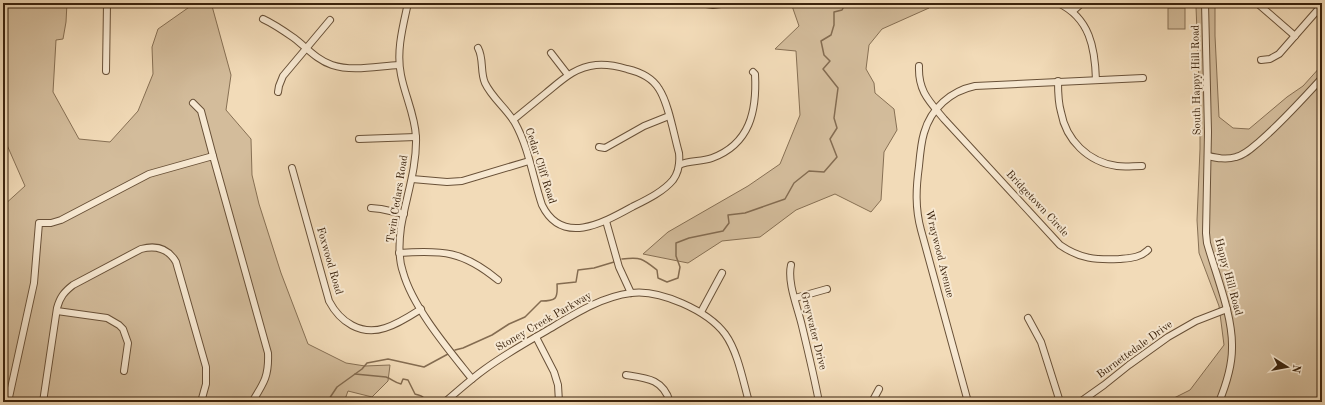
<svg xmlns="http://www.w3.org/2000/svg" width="1325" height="405" font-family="'Old Standard TT',serif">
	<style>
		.green { fill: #d3bc9b; stroke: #877054 }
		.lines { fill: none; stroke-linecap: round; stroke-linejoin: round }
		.stream { stroke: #846c51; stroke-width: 1.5 }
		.minor-casing { stroke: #695138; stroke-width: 8 }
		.minor { stroke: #f7e8d1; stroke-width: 6 }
		.labels { text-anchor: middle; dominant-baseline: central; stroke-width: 4; stroke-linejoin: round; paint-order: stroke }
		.street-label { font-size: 11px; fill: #3b230d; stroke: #f7e8d1 }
	</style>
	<rect width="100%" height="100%" fill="#f2dbb8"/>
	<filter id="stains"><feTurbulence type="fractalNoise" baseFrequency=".005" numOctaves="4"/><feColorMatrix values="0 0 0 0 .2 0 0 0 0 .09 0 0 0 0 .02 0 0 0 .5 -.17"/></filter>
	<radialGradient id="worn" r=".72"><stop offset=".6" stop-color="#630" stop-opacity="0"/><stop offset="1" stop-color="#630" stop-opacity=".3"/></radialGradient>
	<g class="green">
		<path d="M3,3H67L66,22L63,39L56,40L53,92L79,139L110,142L138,111L153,74L152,47L158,29L195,3H214L212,6L231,75L226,110L251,139L252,175L259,204L281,273L308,344L346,363L365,366L390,365L388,381L372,397L348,391L344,402H3V206L25,186L3,136Z"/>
		<path d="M791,3H918L929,8L882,29L869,45L866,69L874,83L875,93L894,109L897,130L884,152L881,200L871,212L835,194L796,210L760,237L722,241L688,263L643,254L668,232L748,186L780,164L800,115L796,51L775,49L799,26Z"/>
		<path d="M1195,3H1215V36L1219,117L1233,128L1249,129L1287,97L1303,86L1322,65V402H1166L1190,390L1224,345L1219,306L1199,253L1197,220L1200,149V107L1196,7Z"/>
		<rect x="1168" y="8" width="17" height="21"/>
	</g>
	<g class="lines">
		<g class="stream">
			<path d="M622,259C641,257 642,258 657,270L658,278L667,282L678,278L680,267L676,256V243L689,238L723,231L729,223L728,215L745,213L785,199L794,183L809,171L824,172L837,157L830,139L837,128L834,118L838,88L823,69L830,61L824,55L821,41L831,35L834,25V12L842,10L846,3"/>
			<path d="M455,350L463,348L492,335L509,324L525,317L541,301C556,301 558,299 557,284L576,282L578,270L594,268L614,262"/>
			<path d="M355,374L386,377C392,379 395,383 401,384L403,379L408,380L415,394C420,396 424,395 425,402"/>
			<path d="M327,402L337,387L362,369L367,363L388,359L424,367L448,354"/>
		</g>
		<defs>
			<g id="minor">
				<path d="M408,3C403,26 396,51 401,75C405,96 415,115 416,137C417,168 406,197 401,227C399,242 398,258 403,272C413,308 449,350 472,379"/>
				<path d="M699,3L713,5L729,3"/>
				<path d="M1058,3C1090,18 1095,48 1096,80"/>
				<path d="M1205,3L1208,132L1206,233L1207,243C1216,275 1233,316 1232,348C1232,366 1226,385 1219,402"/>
				<path d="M1257,3L1295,36"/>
				<path d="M1073,11L1082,3"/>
				<path d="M263,19C274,24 284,31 294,38C307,48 317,60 332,65C353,72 378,66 399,65"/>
				<path d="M478,48C484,59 480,72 485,83C492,98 507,109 515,123C529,148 533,179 542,205C562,246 603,223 632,207C646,200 663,192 673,180C679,172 680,163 679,153C674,136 669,104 659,89C652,77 640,72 627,69C617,66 607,64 596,65C575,67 562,80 546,93C535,102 524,111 513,120"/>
				<path d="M551,53L568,75"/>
				<path d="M1261,60L1270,59L1279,54L1322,5"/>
				<path d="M919,66C918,91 929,101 944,119L1060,245C1080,259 1096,260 1119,259C1130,258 1140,258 1148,250"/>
				<path d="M106,71L107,3"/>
				<path d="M1058,81C1058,92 1058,102 1061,112C1066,140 1088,162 1117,166C1125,167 1133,166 1142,166"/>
				<path d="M278,92L279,86L283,76L330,20"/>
				<path d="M193,103L201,111L213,156"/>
				<path d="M359,139L416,137"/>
				<path d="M599,147L605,148L644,126L669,116"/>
				<path d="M1208,156C1217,158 1226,160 1236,157C1245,155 1252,148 1259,142C1282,122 1302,100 1322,78"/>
				<path d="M679,165C689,160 701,162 712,158C750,144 757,111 755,74L753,72"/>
				<path d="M292,168L329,301C340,322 361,336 385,328C398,324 410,316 421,309"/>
				<path d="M412,179L447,182L462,181L529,161"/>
				<path d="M371,208L381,209L404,214"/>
				<path d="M606,221L619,267L631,293"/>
				<path d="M399,253C443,250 463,251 498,280"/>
				<path d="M791,265C787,283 798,308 802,326C808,351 814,376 819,402"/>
				<path d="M795,298L827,289"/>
				<path d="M57,311L107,318L119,325L123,329L128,343L124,371"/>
				<path d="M701,312L722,273"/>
				<path d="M1028,318L1041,342L1060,402"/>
				<path d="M536,337L554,372L558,385L559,402"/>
				<path d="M626,375C647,378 663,379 670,402"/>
				<path d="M8,402L34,283L39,223H51L61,220L149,174L213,156L268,353C269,376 264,383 252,402"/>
				<path d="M43,402L57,308C60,297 64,292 73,285L141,249C156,245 168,248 176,262L206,367V384L201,402"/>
				<path d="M445,402C458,391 471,379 485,369C504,355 525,343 546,331C573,315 600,297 631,293C660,289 708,311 725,334C738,352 743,381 749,402"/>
				<path d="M872,402L879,389"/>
				<path d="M968,402L921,230C915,208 916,188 919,166C920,155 921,143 924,133C931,108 951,91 975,86L1143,78"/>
				<path d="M1080,402L1104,385L1129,365L1168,337L1196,321L1227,309"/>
			</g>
		</defs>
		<use href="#minor" class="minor-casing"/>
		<use href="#minor" class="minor"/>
	</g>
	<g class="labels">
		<g class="street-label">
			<text transform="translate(1197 80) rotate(-91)">South Happy Hill Road</text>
			<text transform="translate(540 166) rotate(72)">Cedar Cliff Road</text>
			<text transform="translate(398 199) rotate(-81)">Twin Cedars Road</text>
			<text transform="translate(1037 204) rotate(47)">Bridgetown Circle</text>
			<text transform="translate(939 254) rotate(76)">Wraywood Avenue</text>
			<text transform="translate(329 261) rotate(74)">Foxwood Road</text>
			<text transform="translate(1228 277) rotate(75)">Happy Hill Road</text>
			<text transform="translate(544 322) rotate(-30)">Stoney Creek Parkway</text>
			<text transform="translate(813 331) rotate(76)">Greywater Drive</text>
			<text transform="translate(1135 350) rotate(-36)">Burnettedale Drive</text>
		</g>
	</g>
	<rect width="1325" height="405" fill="none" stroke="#f2dbb8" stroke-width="16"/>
	<rect x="4" y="4" width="1317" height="397" fill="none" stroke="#3b230d" stroke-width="2"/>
	<rect x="8" y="8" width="1309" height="389" fill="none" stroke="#3b230d"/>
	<g transform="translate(1287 367) rotate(101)" stroke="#f7e8d1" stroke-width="3" paint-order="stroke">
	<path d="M0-3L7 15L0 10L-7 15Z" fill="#3b230d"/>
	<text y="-6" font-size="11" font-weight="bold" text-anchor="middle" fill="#3b230d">N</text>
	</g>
	<rect width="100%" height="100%" filter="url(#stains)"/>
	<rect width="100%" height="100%" fill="url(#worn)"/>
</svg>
